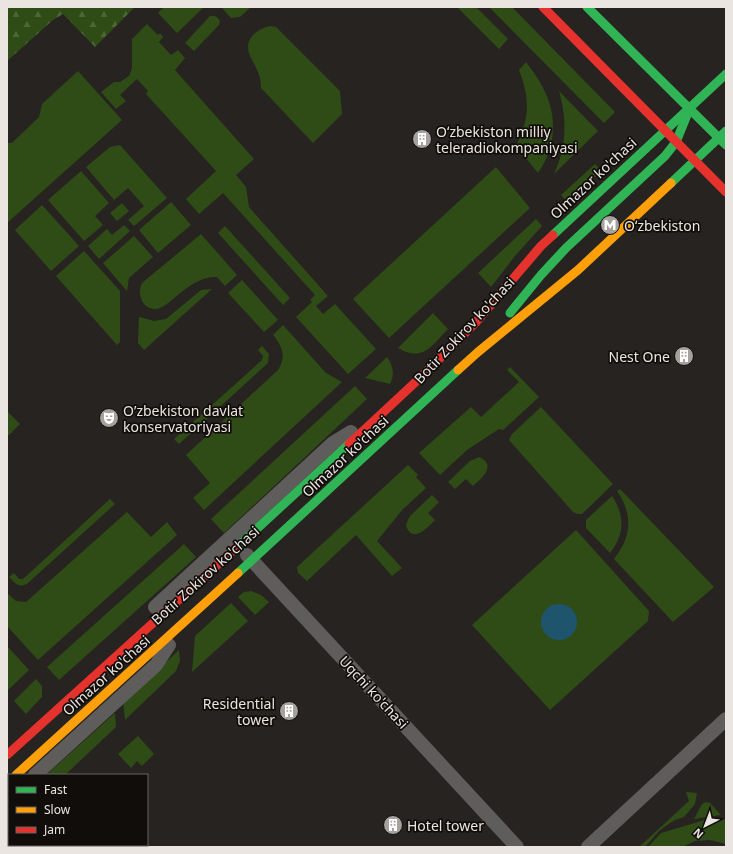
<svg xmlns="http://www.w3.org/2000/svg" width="733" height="854" font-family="'Noto Sans',sans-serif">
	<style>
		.green { fill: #2f4c17 }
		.forest { fill: url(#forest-firs) }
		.water { fill: #1e556c }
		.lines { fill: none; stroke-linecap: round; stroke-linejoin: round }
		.street { stroke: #5f5d5c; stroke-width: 14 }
		.fast { stroke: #30b455; stroke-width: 9 }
		.slow { stroke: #ff9f0a; stroke-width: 9 }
		.jam { stroke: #e5322d; stroke-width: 9 }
		.labels { text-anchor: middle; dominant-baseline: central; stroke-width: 3.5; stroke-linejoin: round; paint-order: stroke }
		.poi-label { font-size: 14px; fill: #eae5e1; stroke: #100d0a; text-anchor: start }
		.street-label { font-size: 14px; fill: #eae5e1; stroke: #100d0a }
	</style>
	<defs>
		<pattern id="forest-firs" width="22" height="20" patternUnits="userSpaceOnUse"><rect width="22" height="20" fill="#2f4c17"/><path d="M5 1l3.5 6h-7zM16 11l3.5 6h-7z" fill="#4d6638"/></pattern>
	</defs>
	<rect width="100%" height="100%" fill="#262320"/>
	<g class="green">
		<path d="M164,7H204L177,33L158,13Z"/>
		<path d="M221,7H251L240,17L231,18Z"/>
		<path d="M457,7H476L508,39L499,49Z"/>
		<path d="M489,7H512L615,112L604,123Z"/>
		<path d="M210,16C215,15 218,17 220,21L219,25L194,51L185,43Z"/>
		<path d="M147,24L158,35L160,33L163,37L159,42L171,55L178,50L185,58L175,70L254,159L236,175L246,187L249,207L328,296L316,306L323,314L335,304L376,349L348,374L296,317L312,302L310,300L315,295L223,193L199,214L186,199L216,171L146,94L148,91L137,79L120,95L126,101L116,109L101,92L114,82H120L129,76L132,68V39Z"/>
		<path d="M270,26L276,27L340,91L342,114L313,143L261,88C261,82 260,76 257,70C255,65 252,60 250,56C243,40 256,29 270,26Z"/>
		<path d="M526,62C532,70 539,79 543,88C558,115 556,148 538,173L516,146C530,119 530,98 519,70Z"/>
		<path d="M78,71L122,120L7,223V143H12L39,117L42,104Z"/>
		<path d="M559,91L598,131L554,174C567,146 567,120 559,91Z"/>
		<path d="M120,145L167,198L134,226L128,220L144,206L128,188L114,200L86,167L110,147Z"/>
		<path d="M595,164L602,171L567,202L561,195Z"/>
		<path d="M496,167L530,208L389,338L353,299Z"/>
		<path d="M81,171L109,203L95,216L103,225L84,241L48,200Z"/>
		<path d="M171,202L191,225L158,253L139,230Z"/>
		<path d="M122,203L129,211L117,221L110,213Z"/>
		<path d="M42,205L79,246L51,271L15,230Z"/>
		<path d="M536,219L542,226L515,256L491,287L478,273Z"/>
		<path d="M124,225L130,231L99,259L88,246L107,229L112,235Z"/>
		<path d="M225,226L290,298L283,305L218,233Z"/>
		<path d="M201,234L237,275L225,286L217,277C200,276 185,289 173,299C169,302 165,306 160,308C144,313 136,296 142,283Z"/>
		<path d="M134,236L153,257L129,278L127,291L103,263Z"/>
		<path d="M84,251L120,291V342L117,345L56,276Z"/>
		<path d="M242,280L278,320L264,332L228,293Z"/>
		<path d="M212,289L144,350L138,343L139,318L140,317L154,321L166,319L201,290Z"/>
		<path d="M433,313L448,329C432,345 423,363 398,348Z"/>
		<path d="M283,325L326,373L342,382L204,510L193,498L210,483L186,455L278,370C287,356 282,346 273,335Z"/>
		<path d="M262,346L269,354L268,363L179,444L174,439L262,360L263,356L258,350Z"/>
		<path d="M387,357C393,365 395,375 390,384L365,378Z"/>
		<path d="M510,367L539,397L503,430L499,429L467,450L440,475L419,453L471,407L481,417L519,382L507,370Z"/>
		<path d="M355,386L367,399L224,533L211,519Z"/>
		<path d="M541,407L613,484L582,514H577L573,512L509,440L512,434Z"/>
		<path d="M7,411L20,424L9,435H7Z"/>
		<path d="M479,457C498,465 481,479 473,486L466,479L455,489L448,482L470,461Z"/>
		<path d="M408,465L418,475L416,477L426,488L403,509L377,541L402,568L392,576L356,535L307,581L298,573L297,567Z"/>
		<path d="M620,489L714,587L673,622L614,559C632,537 633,514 617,491Z"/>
		<path d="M432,495L439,502L428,513L435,520C427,528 413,544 406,526L407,522L410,516Z"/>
		<path d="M612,496C625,516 625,534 610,553L586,528V520Z"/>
		<path d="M110,499L115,504L28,583C19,589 15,583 9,577L14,573L19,579H23Z"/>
		<path d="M127,512L151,537L167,522L177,535L38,660L7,626V593L16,601L26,602Z"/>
		<path d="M576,530L649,611L648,621L550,710L472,625Z"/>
		<path d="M184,544L196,557L59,680L47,667Z"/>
		<path d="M251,591L261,595L269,602L255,615L238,597L244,592Z"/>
		<path d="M231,603L248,621L192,672L195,636Z"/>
		<path d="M7,646L29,670L7,691Z"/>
		<path d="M179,650L180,661L176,671L125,720L123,702Z"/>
		<path d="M36,679L42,686V697L26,714L14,701Z"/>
		<path d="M115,713L116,727L65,775H46Z"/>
		<path d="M138,736L154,754L142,766L137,761L131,768L118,754Z"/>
		<path d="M686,792L697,793L695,804L684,817L675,820L667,825L659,831L645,847H639L689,801Z"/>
		<path d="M706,802L710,803L721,815L694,819L702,804Z"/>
		<path d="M724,818L726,820V844L710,840L695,841L682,847H648L661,833L708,819Z"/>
	</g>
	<path class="forest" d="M7,7H135L95,47L63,14L53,20L7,61Z"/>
	<circle class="water" cx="559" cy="622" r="18"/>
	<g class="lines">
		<g class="street">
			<path d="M247,555L517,847"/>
			<path d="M155,607L333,443L351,432"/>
			<path d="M35,775L156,665L169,645"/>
			<path d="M7,801L9,799"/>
			<path d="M588,847L726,719"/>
		</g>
		<g class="fast">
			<path d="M587,7L726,145"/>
			<path d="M671,183L726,131"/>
			<path d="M553,235L726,74"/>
			<path d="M510,313L541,275L566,248L665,156L676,142L687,115"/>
			<path d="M237,547L349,444"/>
			<path d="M238,573L458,370"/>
		</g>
		<g class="slow">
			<path d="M458,370L478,352L578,270L671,183"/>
			<path d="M16,775L238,573"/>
		</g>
		<g class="jam">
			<path d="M543,7L726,192"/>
			<path d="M349,444L421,377L476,322L541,246L553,235"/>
			<path d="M7,755L237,547"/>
		</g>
	</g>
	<defs>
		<symbol id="building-disc" viewBox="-11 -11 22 22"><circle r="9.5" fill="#a5a19d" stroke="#100d0a"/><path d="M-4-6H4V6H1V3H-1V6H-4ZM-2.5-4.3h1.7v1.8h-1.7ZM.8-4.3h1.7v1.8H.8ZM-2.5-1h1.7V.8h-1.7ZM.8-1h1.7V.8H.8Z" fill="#fff"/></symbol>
		<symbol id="metro-disc" viewBox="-11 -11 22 22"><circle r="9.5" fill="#a5a19d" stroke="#100d0a"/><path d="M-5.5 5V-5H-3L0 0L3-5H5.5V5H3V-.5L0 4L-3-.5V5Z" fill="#fff"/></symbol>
		<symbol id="theatre-disc" viewBox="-11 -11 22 22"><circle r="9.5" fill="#a5a19d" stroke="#100d0a"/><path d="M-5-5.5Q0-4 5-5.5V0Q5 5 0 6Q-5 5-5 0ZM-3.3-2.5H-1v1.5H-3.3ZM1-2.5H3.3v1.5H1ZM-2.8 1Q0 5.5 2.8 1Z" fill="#fff"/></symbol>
	</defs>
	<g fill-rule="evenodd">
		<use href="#building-disc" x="411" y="128" width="22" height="22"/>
		<use href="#metro-disc" x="599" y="214" width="22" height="22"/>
		<use href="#building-disc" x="673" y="345" width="22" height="22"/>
		<use href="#theatre-disc" x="98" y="407" width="22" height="22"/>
		<use href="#building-disc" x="278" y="700" width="22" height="22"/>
		<use href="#building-disc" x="382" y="814" width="22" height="22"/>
	</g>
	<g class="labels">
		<g class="poi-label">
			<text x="436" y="131">Oʻzbekiston milliy<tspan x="436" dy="16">teleradiokompaniyasi</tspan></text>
			<text x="624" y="225">Oʻzbekiston</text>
			<text x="670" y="356" text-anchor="end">Nest One</text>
			<text x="123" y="410">O’zbekiston davlat<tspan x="123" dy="16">konservatoriyasi</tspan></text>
			<text x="275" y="703" text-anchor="end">Residential<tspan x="275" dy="16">tower</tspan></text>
			<text x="407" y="825">Hotel tower</text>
		</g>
		<g class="street-label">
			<text transform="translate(593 178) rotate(-43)">Olmazor ko'chasi</text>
			<text transform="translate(464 330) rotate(-47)">Botir Zokirov ko'chasi</text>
			<text transform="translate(345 456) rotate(-43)">Olmazor ko'chasi</text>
			<text transform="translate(205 575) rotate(-42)">Botir Zokirov ko'chasi</text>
			<text transform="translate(106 675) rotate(-42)">Olmazor ko'chasi</text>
			<text transform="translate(374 692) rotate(47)">Uqchi ko'chasi</text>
		</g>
	</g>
	<rect width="733" height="854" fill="none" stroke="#eae5e1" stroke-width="16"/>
	<rect x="8" y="774" width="140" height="72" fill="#100d0a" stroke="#676360"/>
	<rect x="16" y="787" width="20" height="6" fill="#30b455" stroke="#676360"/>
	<text x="44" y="794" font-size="12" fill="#eae5e1">Fast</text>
	<rect x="16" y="807" width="20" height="6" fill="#ff9f0a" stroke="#676360"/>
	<text x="44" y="814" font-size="12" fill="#eae5e1">Slow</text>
	<rect x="16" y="827" width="20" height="6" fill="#e5322d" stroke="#676360"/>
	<text x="44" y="834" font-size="12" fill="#eae5e1">Jam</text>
	<g transform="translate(705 826) rotate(222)" stroke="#100d0a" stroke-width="3" paint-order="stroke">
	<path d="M0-3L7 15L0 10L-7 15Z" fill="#eae5e1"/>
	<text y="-6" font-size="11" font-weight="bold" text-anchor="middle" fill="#eae5e1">N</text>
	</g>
</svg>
